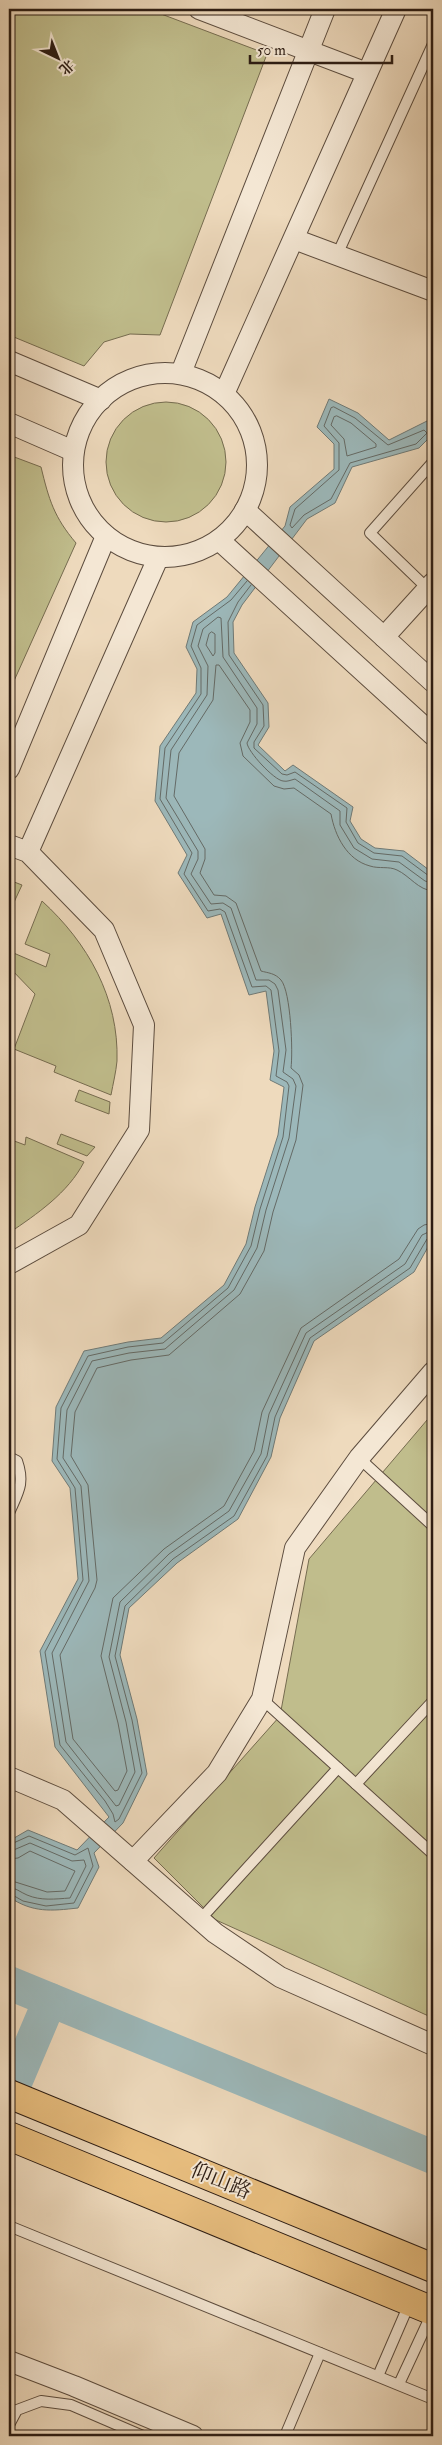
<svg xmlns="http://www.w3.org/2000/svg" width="442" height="2445" font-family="'IM FELL Double Pica','Noto Serif SC',serif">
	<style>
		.green { fill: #c0bd8c; stroke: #766c50 }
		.water { fill: #9cb8ba; stroke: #6f7a77 }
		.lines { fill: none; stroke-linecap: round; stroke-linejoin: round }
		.shore { stroke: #646a66; stroke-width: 1 }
		.river { stroke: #9cb8ba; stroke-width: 34 }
		.service-casing { stroke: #5c4c3e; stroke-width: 12 }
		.minor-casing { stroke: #5c4c3e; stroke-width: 22 }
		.primary-casing { stroke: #2c1c13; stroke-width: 30 }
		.service { stroke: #f4e7d4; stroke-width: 10 }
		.minor { stroke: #f4e7d4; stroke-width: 20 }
		.primary { stroke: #e7bd7e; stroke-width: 28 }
		.labels { text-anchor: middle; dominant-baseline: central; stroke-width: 4; stroke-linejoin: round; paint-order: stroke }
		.street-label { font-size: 21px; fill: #2c1c13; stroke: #f4e7d4 }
	</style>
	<rect width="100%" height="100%" fill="#eedabd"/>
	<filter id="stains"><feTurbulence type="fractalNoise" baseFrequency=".004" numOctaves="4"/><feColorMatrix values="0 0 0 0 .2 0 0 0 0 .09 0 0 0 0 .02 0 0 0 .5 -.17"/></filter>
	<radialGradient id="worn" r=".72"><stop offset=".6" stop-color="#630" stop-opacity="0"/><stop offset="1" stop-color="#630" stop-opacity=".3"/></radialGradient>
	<g class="green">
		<path d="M9,9H148L267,54L160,335L130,334L104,342L84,366L9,335Z"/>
		<circle cx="166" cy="462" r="60"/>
		<path d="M9,455L41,467C49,500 54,517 76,543L9,692Z"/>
		<path d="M9,880L22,885L9,913Z"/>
		<path d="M42,901C88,943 119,998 117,1061C116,1072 113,1084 111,1095L54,1072L56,1066L14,1049L35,994L9,967V951L46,967L50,954L25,944Z"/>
		<path d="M79,1090L110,1102L109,1114L75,1101Z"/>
		<path d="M61,1134L95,1147L87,1156L57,1144Z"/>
		<path d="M26,1137L84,1162C68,1193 37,1214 9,1233V1139L25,1145Z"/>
		<path d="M433,1413V2018L216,1920L154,1858L280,1716L309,1559Z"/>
	</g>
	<path class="water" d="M329,399L358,413L389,440L433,418V434L419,448L352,467L335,503L307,519L242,605L233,622L234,653L268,703L269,727L258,745L285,771L293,765L353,807L350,821L361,839L375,848L404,851L433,873V1238L414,1272L314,1341L280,1418L271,1457L238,1519L177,1563L129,1608L120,1655L137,1719L147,1774L123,1823L94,1853L99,1867L78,1908C51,1911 33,1913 9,1897V1841L28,1830L77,1850L109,1817L55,1747L40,1651L78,1579L70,1488L52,1461L56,1407L84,1351L128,1342L161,1338L224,1285L246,1244L255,1207L278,1135L284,1087L270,1080L274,1051L266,991L249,995L221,914L207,918L178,873L187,855L155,801L160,746L196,693L197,669L186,647L193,622L227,597L285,526L290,507L334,469V444L317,427Z"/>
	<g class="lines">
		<g class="shore">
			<path d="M334,407L355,418L388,445L424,430L427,433L416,444L350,463L331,499L304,515L292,528L290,525L295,509L339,470V443L324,426L331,408Z"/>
			<path d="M337,416L351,423L376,444V447L347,456L344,439L331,425L334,417Z"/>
			<path d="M247,581L231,600L197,625L191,646L201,668V694L165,748L160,799L192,853L184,874L208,911L220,909L225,912L252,987L266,986L271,990L279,1051L276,1076L287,1082L289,1086L283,1137L260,1209L251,1246L228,1288L163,1343L128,1347L88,1356L61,1408L57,1459L75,1488L83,1580L45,1652L60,1745L105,1801L113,1814L115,1822L119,1819L142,1773L132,1720L115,1656L125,1606L173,1559L234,1516L267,1456L275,1417L310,1338L410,1268L427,1239L433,1237"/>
			<path d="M251,585L238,602L228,622L229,655L263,705L264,726L254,742V748L282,774L287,775L295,772L347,808L346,822L358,843L374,853L402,856L429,876L433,877"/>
			<path d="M212,632L215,634V653L213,656L206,645L209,634Z"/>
			<path d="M433,883L425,881L399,862L372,859L354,848L340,825V811L295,779C291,780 287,782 283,781C274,780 248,752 247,743L257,724V708L223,657L221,618L218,617L203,629L198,646L208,666L207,695L171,750L166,798L198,851V859L191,874L211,904L223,903L231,908L256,980H269L275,984L278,990L286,1050L283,1072L293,1079L296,1086L289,1138L266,1210L257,1248L234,1290L165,1349L129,1353L92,1361L67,1410L63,1458L81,1486L89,1581L52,1653L66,1742L116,1806L119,1805L135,1772L126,1722L109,1657L120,1602L169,1554L229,1511L261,1454L269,1414L306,1333L405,1264L422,1235L433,1230"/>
			<path d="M433,891C418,890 410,876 397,870C389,866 379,869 370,866C347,860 335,836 331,814L294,788L284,789L274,786L243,756L240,743L250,722V710L219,665H216L213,700L179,753L174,796L205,849V859L200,873L214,895L226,896L236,903L261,971C268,973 275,973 281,980C291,992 293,1052 291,1068L299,1075L303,1085L296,1140L273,1212L264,1251L240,1294L169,1355L131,1360L97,1368L75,1412L71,1456L88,1485L97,1580L95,1588L60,1655L73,1739L115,1791L118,1790L127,1771L118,1723L101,1656L113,1598L164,1549L224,1506L254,1451L262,1412L301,1328L399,1259L418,1229L424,1225L433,1223"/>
			<path d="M9,1845L29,1836L75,1855L88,1848L93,1866L74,1903L46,1906L23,1901L9,1893"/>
			<path d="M9,1852L30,1843L72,1861L84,1860L86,1866L70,1898C55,1899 41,1901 27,1895C20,1892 16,1888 9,1887"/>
			<path d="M9,1859L18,1858L30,1851L75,1871L65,1891L47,1892L9,1880"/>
		</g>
		<g class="river">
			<path d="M9,1983L433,2157"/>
			<path d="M9,2097L50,2000"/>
		</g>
		<defs>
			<g id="service">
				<path d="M337,255L433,44"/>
				<path d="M428,589L370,533L433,462"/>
				<path d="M9,1457L17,1461C25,1484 18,1492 9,1513"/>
				<path d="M359,1458L433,1526"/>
				<path d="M262,1699L433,1854"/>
				<path d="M356,1784L433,1701"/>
				<path d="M207,1912L338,1768"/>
				<path d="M9,2226L433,2399"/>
				<path d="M378,2376L410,2302"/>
				<path d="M399,2384L432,2313"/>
				<path d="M9,2425L17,2410L41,2401L71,2405L143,2436"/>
				<path d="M285,2436L320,2353"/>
			</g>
			<g id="minor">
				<path d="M199,9L367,73"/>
				<path d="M294,239L433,291"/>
				<path d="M9,361L101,400"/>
				<path d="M181,373L325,9"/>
				<circle cx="165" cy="465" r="92"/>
				<path d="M224,394L396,9"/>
				<path d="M9,423L71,450"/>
				<path d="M245,510L433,682"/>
				<path d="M219,540L433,735"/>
				<path d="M384,637L433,583"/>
				<path d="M9,769L106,536"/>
				<path d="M9,845L28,852L104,930L144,1025L139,1130L79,1225L9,1264"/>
				<path d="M28,852L158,558"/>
				<path d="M9,1777L63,1800L215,1933L280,1977L433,2045"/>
				<path d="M133,1861L217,1773L262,1699L295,1548L359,1458L433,1372"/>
				<path d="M9,2361L74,2386L193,2436"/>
			</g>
			<g id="primary">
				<path d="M9,2094L433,2268"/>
				<path d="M9,2136L433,2311"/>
			</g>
		</defs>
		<use href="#service" class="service-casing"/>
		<use href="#minor" class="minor-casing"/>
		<use href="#primary" class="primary-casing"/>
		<use href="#service" class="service"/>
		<use href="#minor" class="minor"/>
		<use href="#primary" class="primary"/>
	</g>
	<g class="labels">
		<g class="street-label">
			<text transform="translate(221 2181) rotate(22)">仰山路</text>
		</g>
	</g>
	<rect width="442" height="2445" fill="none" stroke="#eedabd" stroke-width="30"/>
	<rect x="10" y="10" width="422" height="2425" fill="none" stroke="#2c1c13" stroke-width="2.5"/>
	<rect x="15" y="15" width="412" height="2415" fill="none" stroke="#2c1c13"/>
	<g transform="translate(58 58) rotate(137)" stroke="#f4e7d4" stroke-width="4" paint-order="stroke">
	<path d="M0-4L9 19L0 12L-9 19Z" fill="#2c1c13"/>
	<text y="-8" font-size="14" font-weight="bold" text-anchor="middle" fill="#2c1c13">北</text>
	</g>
	<path d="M250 55v8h142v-8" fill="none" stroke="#2c1c13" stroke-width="2.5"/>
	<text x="257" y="55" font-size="15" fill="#2c1c13" stroke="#f4e7d4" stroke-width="4" paint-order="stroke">50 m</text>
	<rect width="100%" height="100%" filter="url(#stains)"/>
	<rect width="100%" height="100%" fill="url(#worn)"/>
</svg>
